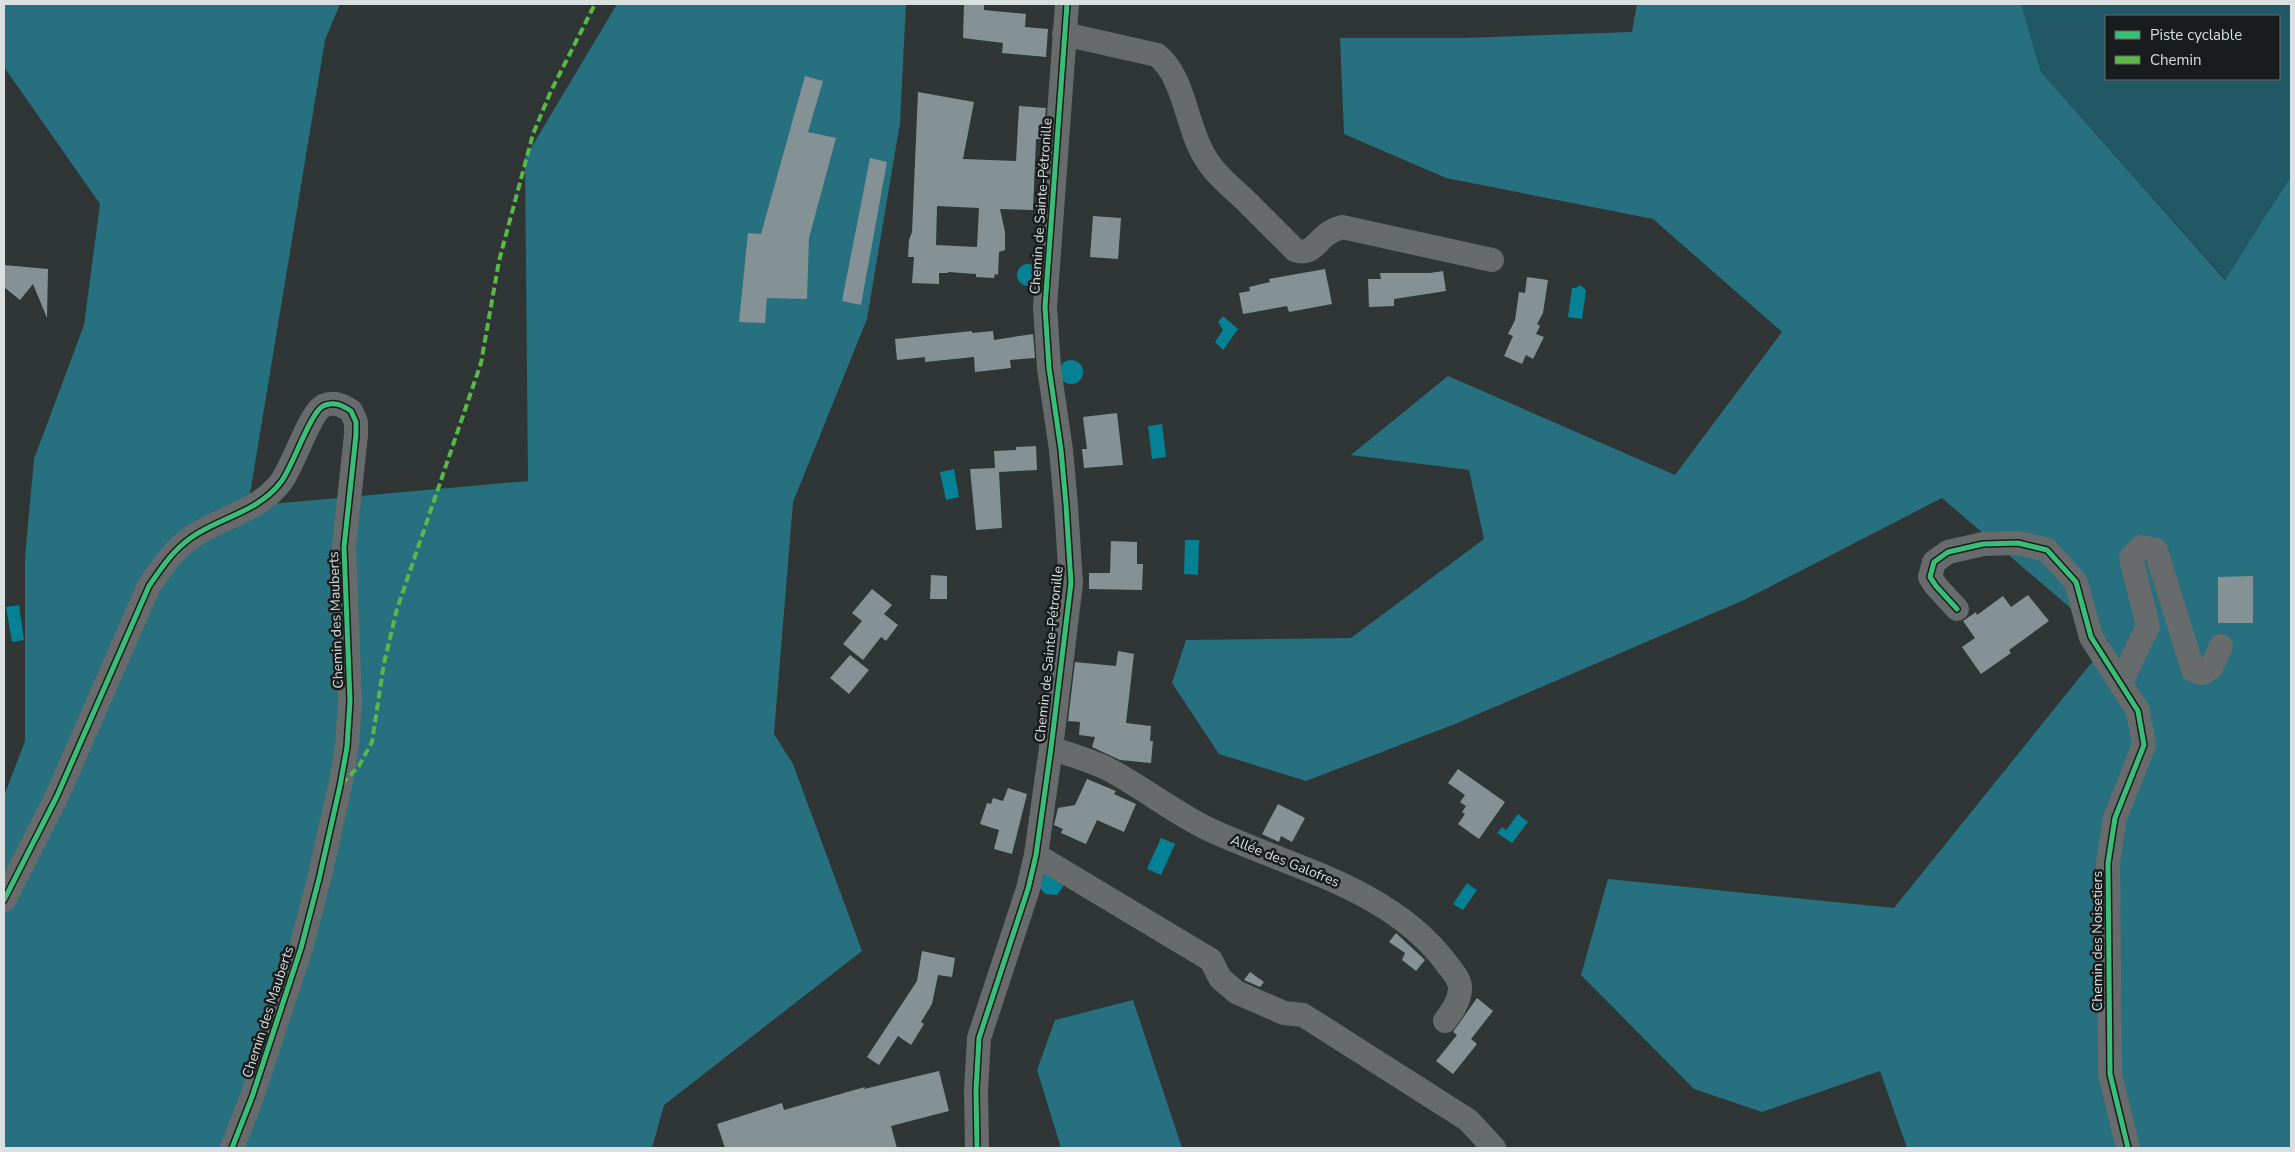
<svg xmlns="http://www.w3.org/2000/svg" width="2295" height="1152" font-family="'Nunito Sans',sans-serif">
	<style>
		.green { fill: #205865; fill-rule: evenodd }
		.forest { fill: #27707f }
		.water { fill: #048195 }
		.building { fill: #859295; fill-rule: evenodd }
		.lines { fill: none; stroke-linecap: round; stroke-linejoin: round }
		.minor { stroke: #686b6b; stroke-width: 24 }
		.quiet { stroke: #58b947; stroke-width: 4; stroke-dasharray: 8 4; stroke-linecap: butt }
		.cycleway-casing { stroke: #181c1d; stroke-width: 8 }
		.cycleway { stroke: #3abd76; stroke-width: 5 }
		.labels { text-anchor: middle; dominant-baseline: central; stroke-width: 5; stroke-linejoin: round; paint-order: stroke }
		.street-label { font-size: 14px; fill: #dadfe0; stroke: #181c1d }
	</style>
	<rect width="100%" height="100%" fill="#303535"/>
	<path class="green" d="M2021,4H2291V176L2226,280L2041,72ZM2106,16H2279V79H2106Z"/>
	<g class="forest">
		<path d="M4,4H340L325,40L248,506L528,481L525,158L617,4H906L900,123L867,319L793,502L774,734L793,764L862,951L664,1105L652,1148H4V796L25,741V557L34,459L84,325L100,204L4,67Z"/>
		<path d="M1637,4H2021L2041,72L2225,280L2291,176V1148H1907L1880,1071L1762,1112L1694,1089L1581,975L1608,879L1894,908L2109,641L1942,498L1744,600L1455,724L1306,781L1219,754L1172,683L1186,640L1351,638L1484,539L1469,470L1351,455L1448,376L1675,475L1782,332L1653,219L1446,178L1344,134L1340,38H1464L1632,32Z"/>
		<path d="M1133,1000L1182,1148H1061L1037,1070L1055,1020Z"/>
	</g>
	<g class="water">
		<circle cx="1028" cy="275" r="11"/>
		<path d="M1580,285L1586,290L1582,319L1568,317L1572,288H1576Z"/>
		<path d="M1223,316L1238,329L1223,350L1215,342L1223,330L1218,322Z"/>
		<circle cx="1071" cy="372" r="12"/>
		<path d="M1162,424L1166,457L1152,459L1148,426Z"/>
		<path d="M954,469L959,497L946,500L940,472Z"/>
		<path d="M1185,540H1199L1198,575L1184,574Z"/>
		<path d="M19,605L24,640L12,642L6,607Z"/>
		<path d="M1518,814L1528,822L1512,843L1497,833L1502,827L1506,830Z"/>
		<path d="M1161,838L1175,844L1161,875L1147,869Z"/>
		<path d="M1047,872L1064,885L1057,895L1045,894L1040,888L1044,874Z"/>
		<path d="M1467,883L1477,890L1463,910L1453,904Z"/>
	</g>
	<g class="building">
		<path d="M964,4H984V10L1026,14L1025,27L1048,29L1046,57L1002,53L1003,43L963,38Z"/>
		<path d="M805,76L823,81L808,132L836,138L809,238L807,299L767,298L765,323L739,322L748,233L761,234Z"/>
		<path d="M918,92L974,102L963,159L1016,161L1019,106L1046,108L1043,139H1036L1033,210L1000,209L1005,232V250L999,252L998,275L995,274L994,278L976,277V274L948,272V273H939V284L912,283L914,257H908L909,240L912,232ZM937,206L979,208L977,247L936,245Z"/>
		<path d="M870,158L887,162L861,305L842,301Z"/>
		<path d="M1093,216L1121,218L1118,259L1090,257Z"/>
		<path d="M4,265L48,269L47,318L33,284L20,300L4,287Z"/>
		<path d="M1325,269L1332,304L1289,312L1287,306L1243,314L1239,293L1250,291L1249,287L1270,282L1269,279Z"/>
		<path d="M1443,271L1446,291L1394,299V306L1369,307L1368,279H1381L1380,273H1430Z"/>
		<path d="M1527,277L1548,280L1543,313L1537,324L1540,326L1536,334L1544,337L1533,359L1526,355L1522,364L1504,356L1513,336L1508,334L1515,320L1519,292L1525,293Z"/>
		<path d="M972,331V333L993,331L994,340L1033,334L1035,358L1010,360L1011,368L975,372L974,357L925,362V357L897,360L895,339Z"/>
		<path d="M1117,413L1123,465L1084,468L1082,449H1087L1083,417Z"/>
		<path d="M1036,446L1037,470L999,472L1002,528L976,530L970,469L995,468L994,451L1016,450V447Z"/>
		<path d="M1111,541L1137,542V564H1143L1142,590L1089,589V573H1110Z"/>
		<path d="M931,575L947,576V599H930Z"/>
		<path d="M2253,576V623H2218V577Z"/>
		<path d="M872,589L892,605L884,614L898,625L886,641L881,637L863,660L843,644L862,621L852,613Z"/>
		<path d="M2028,595L2049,621L2009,650L2011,653L1981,674L1962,647L1975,638L1963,621L1976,612L1977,615L2003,596L2011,607Z"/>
		<path d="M1118,651L1134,654L1126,723L1151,726L1150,741H1153L1151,763L1120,760L1092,747L1095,737L1079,735L1080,722L1068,721L1075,662L1116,666Z"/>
		<path d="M850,655L869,670L849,694L830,678Z"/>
		<path d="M1458,769L1505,802L1479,839L1458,824L1465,814L1462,812L1466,806L1460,802L1465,795L1448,783Z"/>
		<path d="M1087,779L1116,791L1114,794L1136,804L1124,832L1097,820L1086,844L1061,833L1063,829L1054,825L1058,808L1075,805Z"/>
		<path d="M1008,788L1027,794L1012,854L994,849L999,830L980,824L987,803L991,804L993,798L1003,801Z"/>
		<path d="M1278,804L1305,818L1292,842L1281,836L1279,842L1262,834Z"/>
		<path d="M1396,933L1425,960L1416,971L1402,960L1405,953L1389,942Z"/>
		<path d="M922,951L955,958L952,977L938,975L932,1004L921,1022L924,1024L911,1045L898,1036L879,1065L867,1057L917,981Z"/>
		<path d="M1250,972L1264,982L1260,987L1244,980Z"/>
		<path d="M1477,998L1493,1011L1471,1039L1477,1044L1453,1074L1436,1061L1457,1035L1453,1032Z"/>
		<path d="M939,1071L949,1111L891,1126L897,1148H725L717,1124L782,1103L784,1110L865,1087L864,1089Z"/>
	</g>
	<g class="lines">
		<g class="minor">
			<path d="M1064,34L1157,55C1185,77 1186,127 1205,157C1214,173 1230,186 1244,199C1261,216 1278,233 1295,250C1310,256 1316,243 1326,235C1331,231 1336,229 1342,227L1492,260"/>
			<path d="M1957,609L1936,586L1930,577L1934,562L1948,552L1983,544L2018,543L2047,550L2076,582L2091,637L2138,711L2144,745L2115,818L2108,863L2110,1074L2128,1148"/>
			<path d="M2121,682L2148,626L2131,558L2141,547L2156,550L2193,670L2202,673L2211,668L2221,646"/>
			<path d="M1051,748C1070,755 1091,760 1108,769C1142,787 1172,811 1206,828C1288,867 1390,887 1447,964C1453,972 1461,980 1460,990C1459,1002 1452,1011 1445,1021"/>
			<path d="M1036,855L1211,960L1220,978L1236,992L1284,1013L1303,1015L1468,1120L1494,1148"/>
			<path d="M4,900L57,796L149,586C162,567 173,550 192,537C221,517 258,512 281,482C293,466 310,413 323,406C334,401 342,405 351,411L356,422V435L344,547L350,701L347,747L340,786L319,879L301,948L252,1097L232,1148"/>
			<path d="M977,1148L976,1090L979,1038L1028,889L1036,855L1051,748L1071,583L1066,505L1061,450L1049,368L1045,307L1067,4"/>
		</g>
		<path class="quiet" d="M342,784L359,766L372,742L384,663L397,609L481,363L499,261L533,134L551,91L595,4"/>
		<defs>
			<g id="cycleway">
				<path d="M1957,609L1936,586L1930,577L1934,562L1948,552L1983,544L2018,543L2047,550L2076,582L2091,637L2138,711L2144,745L2115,818L2108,863L2110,1074L2128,1148"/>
				<path d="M4,900L57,796L149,586C162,567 173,550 192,537C221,517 258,512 281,482C293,466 310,413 323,406C334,401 342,405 351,411L356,422V435L344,547L350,701L347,747L340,786L319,879L301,948L252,1097L232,1148"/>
				<path d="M977,1148L976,1090L979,1038L1028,889L1036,855L1051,748L1071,583L1066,505L1061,450L1049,368L1045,307L1067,4"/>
			</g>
		</defs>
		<use href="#cycleway" class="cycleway-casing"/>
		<use href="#cycleway" class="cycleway"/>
	</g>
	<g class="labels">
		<g class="street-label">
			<text transform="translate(1041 206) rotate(-86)">Chemin de Sainte-Pétronille</text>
			<text transform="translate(336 620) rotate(-92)">Chemin des Mauberts</text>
			<text transform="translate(1049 654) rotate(-84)">Chemin de Sainte-Pétronille</text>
			<text transform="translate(1285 861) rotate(22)">Allée des Galofres</text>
			<text transform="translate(2097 941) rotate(-90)">Chemin des Noisetiers</text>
			<text transform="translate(268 1012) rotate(-72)">Chemin des Mauberts</text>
		</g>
	</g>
	<rect width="2295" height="1152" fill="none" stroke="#dadfe0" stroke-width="10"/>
	<rect x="2105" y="15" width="175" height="65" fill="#181c1d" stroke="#666a6b"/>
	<rect x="2115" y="31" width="25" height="8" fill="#3abd76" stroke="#666a6b"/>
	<text x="2150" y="40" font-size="15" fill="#dadfe0">Piste cyclable</text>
	<rect x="2115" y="56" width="25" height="8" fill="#58b947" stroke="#666a6b"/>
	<text x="2150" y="65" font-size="15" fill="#dadfe0">Chemin</text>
</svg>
